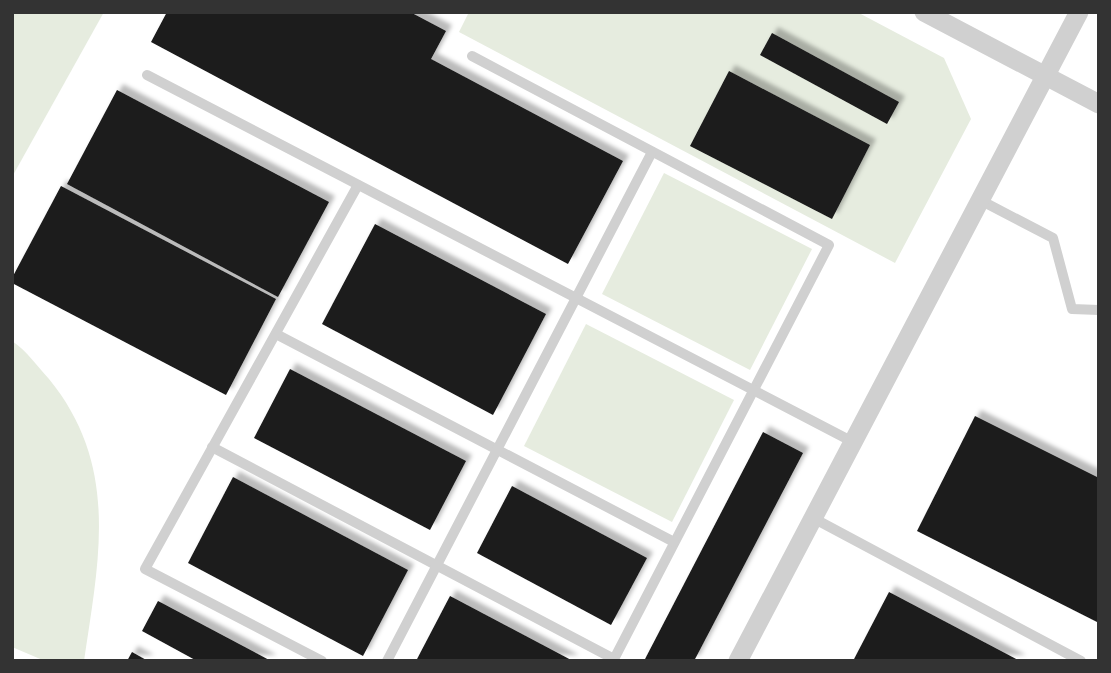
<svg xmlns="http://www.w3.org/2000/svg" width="1111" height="673" font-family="'IBM Plex Sans',sans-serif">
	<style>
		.green { fill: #e6ecdf }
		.building { fill: #1a1a1a; filter: url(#shadow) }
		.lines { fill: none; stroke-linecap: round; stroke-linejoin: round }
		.service { stroke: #d0d0d0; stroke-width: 10 }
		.minor { stroke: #d0d0d0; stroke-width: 19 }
	</style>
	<defs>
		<filter id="shadow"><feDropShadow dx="6" dy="-6" stdDeviation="2" flood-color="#0004"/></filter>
	</defs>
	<rect width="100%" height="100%" fill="#fff"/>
	<g class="green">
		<path d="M12,12H104L12,177Z"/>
		<path d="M469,12H857L944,58L971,119L895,263L459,32Z"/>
		<path d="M664,173L812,249L750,370L602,294Z"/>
		<path d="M586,324L734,400L672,522L524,446Z"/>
		<path d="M12,341C27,351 37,366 49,379C120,466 99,559 84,661H45L12,647Z"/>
	</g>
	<g class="building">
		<path d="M167,12H410L446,31L431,59L623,161L568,264L151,42Z"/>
		<path d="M772,33L899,102L887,124L760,55Z"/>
		<path d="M729,71L870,145L832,219L690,146Z"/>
		<path d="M117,90L329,202L278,297L67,184Z"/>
		<path d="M61,186L276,299L226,395L12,283V278Z"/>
		<path d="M375,224L546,314L493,415L322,324Z"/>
		<path d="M290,369L466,461L430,530L254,438Z"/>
		<path d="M975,416L1099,478V623L917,531Z"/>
		<path d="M763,432L803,453L694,661H644Z"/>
		<path d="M233,477L408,570L363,656L188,563Z"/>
		<path d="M512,486L647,558L611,625L477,553Z"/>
		<path d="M889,592L1020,661H853Z"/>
		<path d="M450,596L573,661H416Z"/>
		<path d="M158,601L271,661H197L142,631Z"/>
		<path d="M132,652L148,661H127Z"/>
	</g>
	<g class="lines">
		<g class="service">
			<path d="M472,56L829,245L613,661"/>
			<path d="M147,75L853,442"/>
			<path d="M980,200L1053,238L1072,309L1099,310"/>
			<path d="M276,334L674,542"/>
			<path d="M212,447L614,659"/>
			<path d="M813,518L1081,661"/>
			<path d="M322,661L145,569L358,185"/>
			<path d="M387,661L652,152"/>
		</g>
		<g class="minor">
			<path d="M924,12L1099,104"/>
			<path d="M738,661L1079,12"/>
		</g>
	</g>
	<rect width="1111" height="673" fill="none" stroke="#333333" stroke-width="28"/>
</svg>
